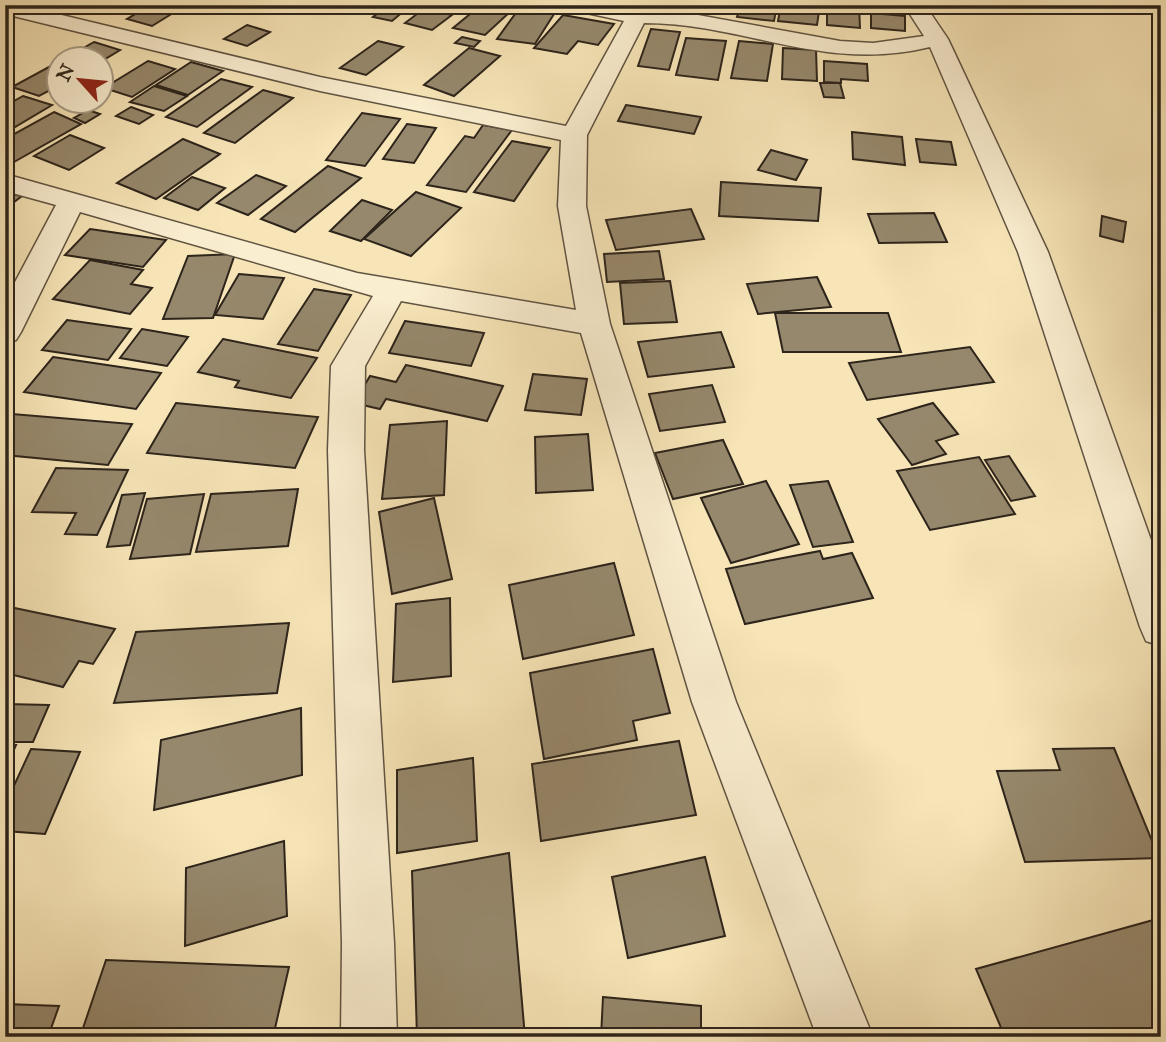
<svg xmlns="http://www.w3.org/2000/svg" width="1166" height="1042" font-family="'IM FELL Great Primer',serif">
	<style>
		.building { fill: #96886c; stroke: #2d241b; stroke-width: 2 }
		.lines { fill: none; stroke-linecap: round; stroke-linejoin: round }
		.minor-casing { stroke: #605442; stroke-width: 3 }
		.minor { fill: #faeed0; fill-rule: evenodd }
	</style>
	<rect width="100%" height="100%" fill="#f7e5b7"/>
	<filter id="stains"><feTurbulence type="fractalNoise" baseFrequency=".00286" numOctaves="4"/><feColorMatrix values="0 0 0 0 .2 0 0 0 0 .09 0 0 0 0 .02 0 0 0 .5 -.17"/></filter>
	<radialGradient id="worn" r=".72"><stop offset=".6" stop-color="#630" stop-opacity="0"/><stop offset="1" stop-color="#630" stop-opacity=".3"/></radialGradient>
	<g class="building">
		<path d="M151,5H186L152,26L127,19Z"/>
		<path d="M388,5H411L392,21L373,17Z"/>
		<path d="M429,5H465L455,12Z"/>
		<path d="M481,5L512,10L485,35L453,28Z"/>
		<path d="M741,5H777L774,21L737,17Z"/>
		<path d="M781,5H820L817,25L778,21Z"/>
		<path d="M827,5H859L860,28L827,25Z"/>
		<path d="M425,8L452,15L432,30L405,23Z"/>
		<path d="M518,10L554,14L535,44L497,39Z"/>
		<path d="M871,13L905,16V31L871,28Z"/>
		<path d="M563,15L614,24L598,45L578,41L567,54L534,48Z"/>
		<path d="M247,25L270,32L247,46L224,39Z"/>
		<path d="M651,29L680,32L669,70L638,66Z"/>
		<path d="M462,37L480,41L474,47L455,43Z"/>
		<path d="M686,38L726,41L718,80L676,75Z"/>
		<path d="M378,41L403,47L366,75L340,68Z"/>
		<path d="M739,41L773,44L767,81L731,78Z"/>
		<path d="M94,42L120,50L102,61L62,60Z"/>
		<path d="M469,48L500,56L454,96L424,85Z"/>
		<path d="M783,48L816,50L817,81L782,79Z"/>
		<path d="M60,61V85L39,96L12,87Z"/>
		<path d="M148,61L175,69L132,97L104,88Z"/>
		<path d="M824,61L867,64L868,81L841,79V83L824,82Z"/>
		<path d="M191,62L223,71L188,95L156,85Z"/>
		<path d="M221,79L252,87L197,127L166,117Z"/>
		<path d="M820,83H840L844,98L824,97Z"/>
		<path d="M154,86L187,96L164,111L130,102Z"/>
		<path d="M263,90L293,98L235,143L204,133Z"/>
		<path d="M23,96L52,105L5,133V106Z"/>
		<path d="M76,102H84L94,106L81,113L66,107Z"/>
		<path d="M626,105L701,117L694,134L618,121Z"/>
		<path d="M131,107L153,115L139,124L116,116Z"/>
		<path d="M88,110L100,114L85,123L74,118Z"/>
		<path d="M54,112L81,124L14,162L5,158V139Z"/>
		<path d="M362,113L400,119L365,166L326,160Z"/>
		<path d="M407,124L436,128L414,163L383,159Z"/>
		<path d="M483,125L512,130L466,192L427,185L465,136L474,138Z"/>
		<path d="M852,132L902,137L905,165L853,159Z"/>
		<path d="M70,135L104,148L69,170L34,156Z"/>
		<path d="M183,139L220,154L156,199L117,183Z"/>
		<path d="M916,139L951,142L956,165L920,162Z"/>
		<path d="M512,141L550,148L514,201L474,192Z"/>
		<path d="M771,150L807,160L796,180L758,170Z"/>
		<path d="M328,166L361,178L295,232L261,219Z"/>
		<path d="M256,175L286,186L248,215L217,203Z"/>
		<path d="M192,177L225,188L198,210L164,198Z"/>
		<path d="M721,182L821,188L818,221L719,216Z"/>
		<path d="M5,192L22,196L5,209Z"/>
		<path d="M416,192L461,208L411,256L364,239Z"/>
		<path d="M362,200L392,210L361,241L330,231Z"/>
		<path d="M691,209L704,239L616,250L606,220Z"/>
		<path d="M934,213L947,242L879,243L868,214Z"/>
		<path d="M1102,216L1126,222L1123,242L1100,236Z"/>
		<path d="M90,229L166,240L143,267L65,255Z"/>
		<path d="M659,251L664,279L607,282L604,254Z"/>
		<path d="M235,254L213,318L163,319L188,256Z"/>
		<path d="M90,260L143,270L131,284L152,288L130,314L53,299Z"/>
		<path d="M239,274L284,278L263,319L215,315Z"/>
		<path d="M817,277L831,307L758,314L747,284Z"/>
		<path d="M670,281L677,322L624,324L620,283Z"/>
		<path d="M314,289L351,295L318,351L278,344Z"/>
		<path d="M775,313H888L901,352H783Z"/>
		<path d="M67,320L131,329L108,360L42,350Z"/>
		<path d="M405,321L484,333L471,366L389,353Z"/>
		<path d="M142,329L188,337L167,366L120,358Z"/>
		<path d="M721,332L734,367L648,377L638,342Z"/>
		<path d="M223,339L317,358L291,398L235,387L239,381L198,372Z"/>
		<path d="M970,347L994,382L867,400L849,363Z"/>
		<path d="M53,357L161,373L136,409L24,392Z"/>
		<path d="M406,365L503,386L487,421L386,399L380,409L354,403L370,376L396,382Z"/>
		<path d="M533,374L587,379L581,415L525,410Z"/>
		<path d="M712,385L725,422L660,431L649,394Z"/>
		<path d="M176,403L318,417L295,468L147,453Z"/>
		<path d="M933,403L958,434L936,441L946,454L912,465L878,419Z"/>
		<path d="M12,414L132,424L108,465L5,455V424Z"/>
		<path d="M447,421L444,495L382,499L390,425Z"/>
		<path d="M588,434L593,490L536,493L535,437Z"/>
		<path d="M723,440L743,484L673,499L655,453Z"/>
		<path d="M1009,456L1035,496L1011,501L985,460Z"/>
		<path d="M979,457L1015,514L930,530L897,471Z"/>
		<path d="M56,468L128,470L97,535L65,534L76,513L32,512Z"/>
		<path d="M766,481L799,544L731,563L701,498Z"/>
		<path d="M828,481L853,542L813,547L790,485Z"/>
		<path d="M298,489L288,546L196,552L211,494Z"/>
		<path d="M145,493L130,545L107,547L122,495Z"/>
		<path d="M204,494L190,554L130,559L147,499Z"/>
		<path d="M434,498L452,579L392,594L379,512Z"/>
		<path d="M820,551L823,559L852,553L873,598L745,624L726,569Z"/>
		<path d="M614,563L634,635L523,659L509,585Z"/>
		<path d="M450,598L451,676L393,682L396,604Z"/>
		<path d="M5,606L115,629L93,664L79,661L63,687L5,673Z"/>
		<path d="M289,623L277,693L114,703L136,632Z"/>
		<path d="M653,649L670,713L633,721L637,740L544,759L530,673Z"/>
		<path d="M5,704L49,705L33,742H5Z"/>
		<path d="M301,708L302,775L154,810L161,740Z"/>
		<path d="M679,741L696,815L541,841L532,764Z"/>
		<path d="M5,745H16L7,766H5Z"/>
		<path d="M1114,748L1159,858L1025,862L997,771L1060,770L1053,749Z"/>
		<path d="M31,749L80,752L45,834L5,831V805Z"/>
		<path d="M473,758L477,841L397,853V770Z"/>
		<path d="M284,841L287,916L185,946L186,868Z"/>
		<path d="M509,853L525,1037H417L412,871Z"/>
		<path d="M705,857L725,936L628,958L612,877Z"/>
		<path d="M1157,919L1161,926V1037H1005L976,969Z"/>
		<path d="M106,960L289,967L273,1037H80Z"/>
		<path d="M603,997L701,1006V1037H601Z"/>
		<path d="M5,1004L59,1006L48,1037H5Z"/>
	</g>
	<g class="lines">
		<defs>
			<path id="minor" d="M5,5H20L320,77L566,126L624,21L568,9L565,5L676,11L840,41L873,43L924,36L904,5H925L948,39L1048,252L1161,568V646L1146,641L1140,627L1018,252L930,47C825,73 744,23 644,23L587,135L586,206L610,324L736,702L873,1037H817L692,702L581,333L401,301L365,366L364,450L394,943L397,1037H341L342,943L328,450L331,366L373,296L80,212L21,332L16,340L5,343V301L56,205L5,191V174L357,273L576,310L558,206L561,140L320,91L5,14Z"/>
		</defs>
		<use href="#minor" class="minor-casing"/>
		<use href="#minor" class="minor"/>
	</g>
	<rect width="1166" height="1042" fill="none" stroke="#f7e5b7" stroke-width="28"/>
	<rect x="7" y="7" width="1152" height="1028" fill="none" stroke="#2d241b" stroke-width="3.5"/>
	<rect x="14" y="14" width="1138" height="1014" fill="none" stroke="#2d241b" stroke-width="2"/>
	<g transform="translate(80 80) rotate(297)"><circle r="33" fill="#faeed0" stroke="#a89d88" stroke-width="2"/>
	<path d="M0-5L12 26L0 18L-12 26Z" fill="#8f2418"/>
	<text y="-10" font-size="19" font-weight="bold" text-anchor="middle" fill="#2d241b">N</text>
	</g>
	<rect width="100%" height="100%" filter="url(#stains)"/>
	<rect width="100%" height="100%" fill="url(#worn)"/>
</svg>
